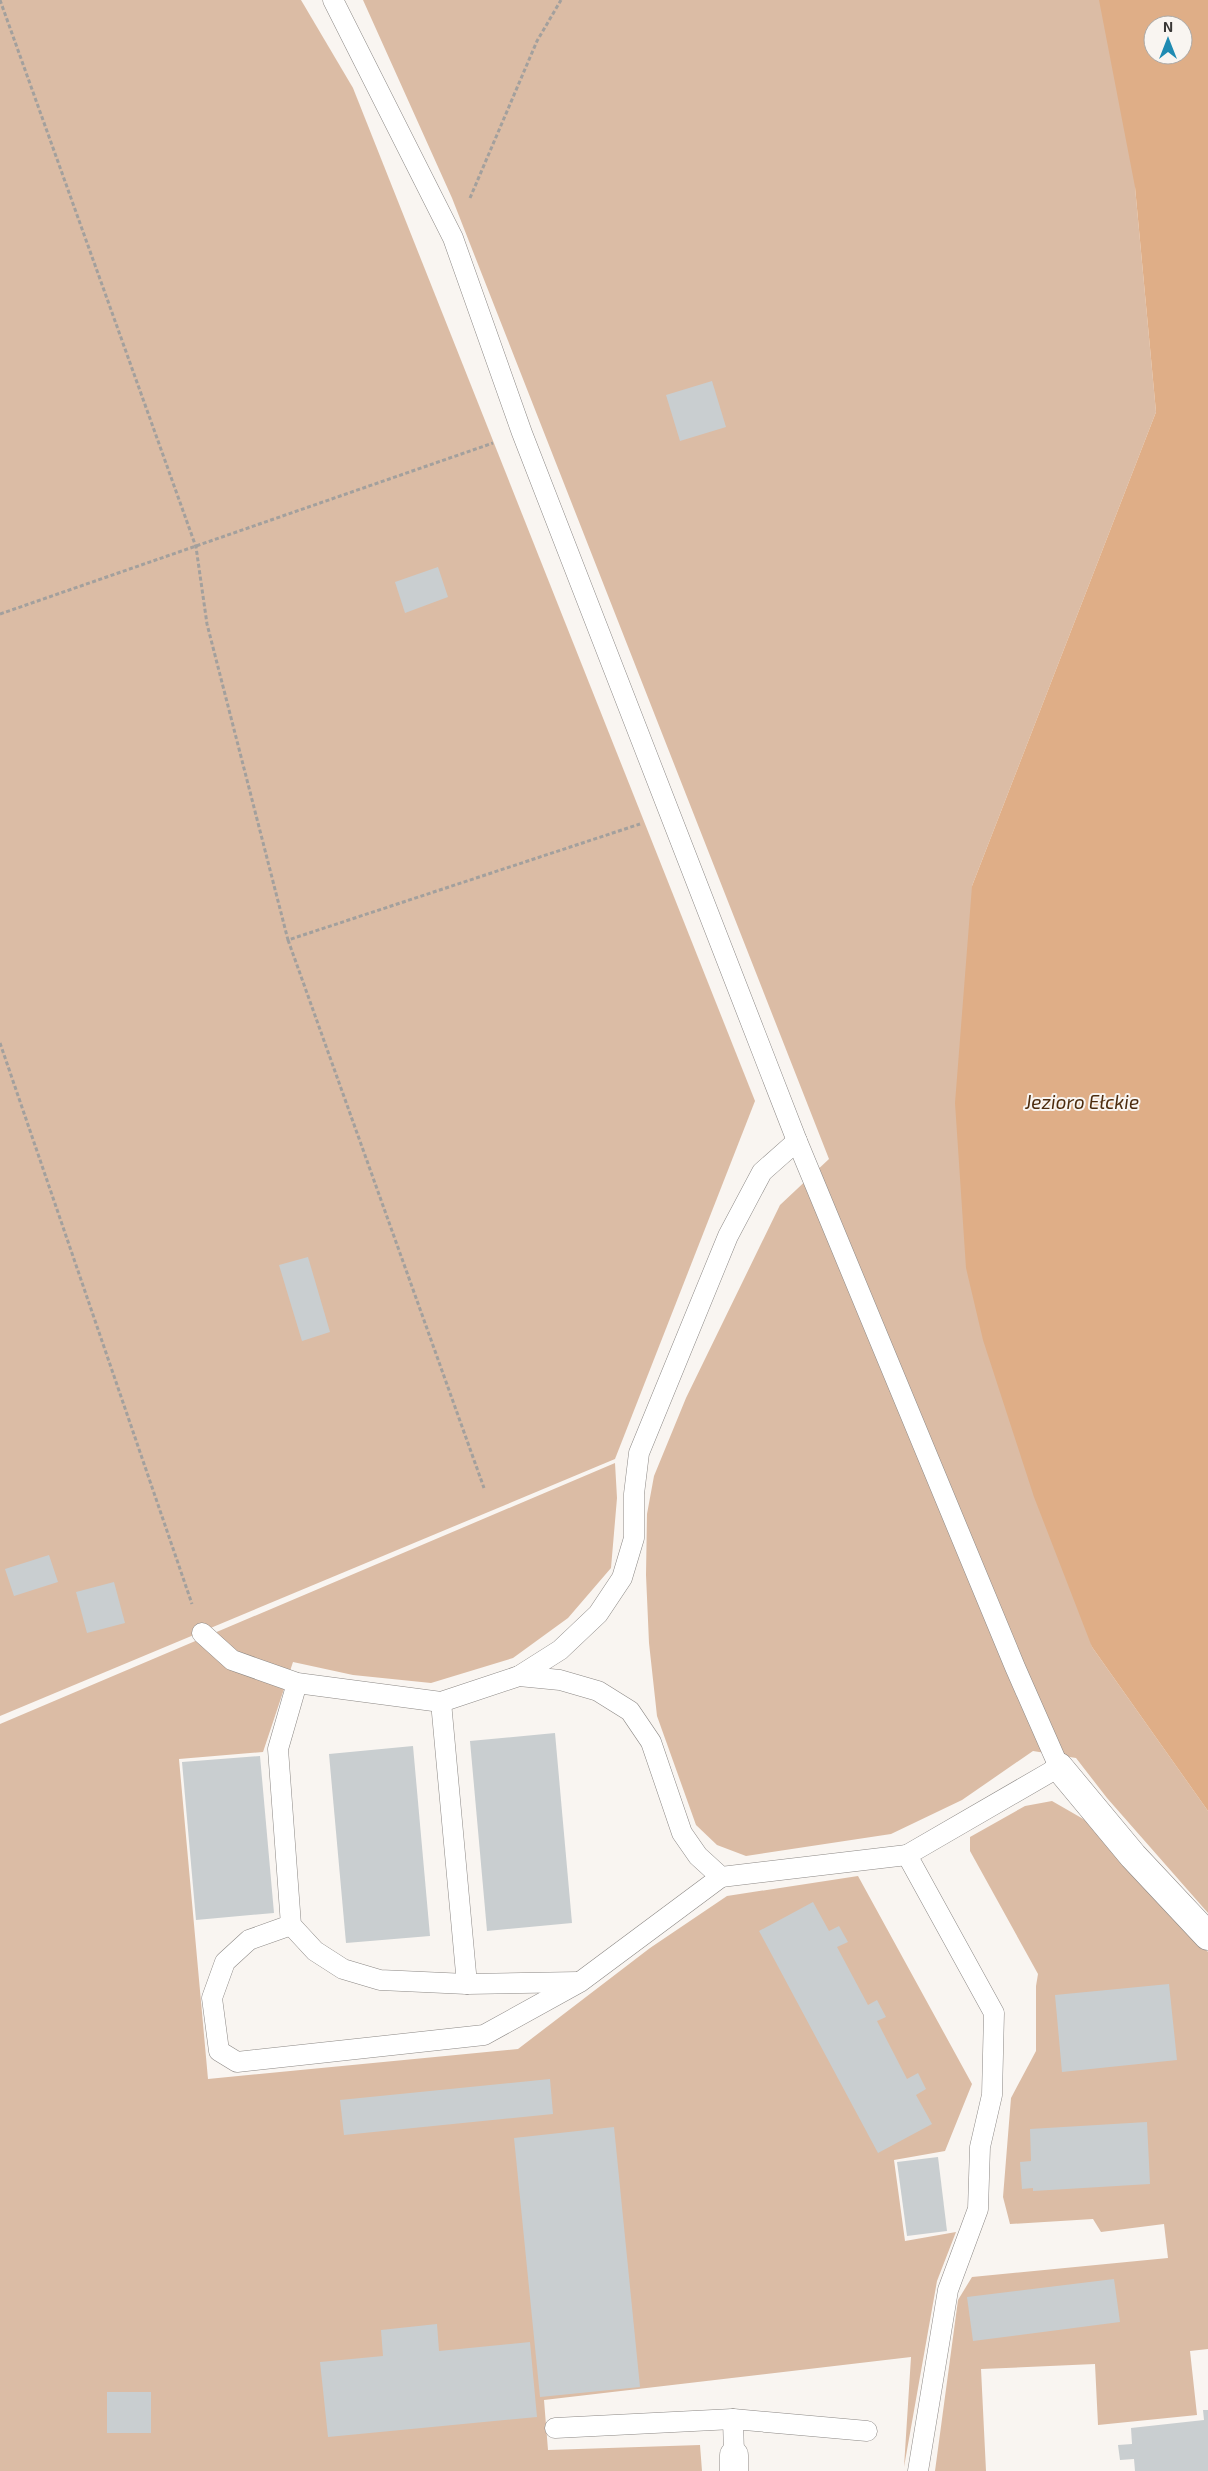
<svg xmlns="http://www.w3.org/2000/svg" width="1208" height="2471" font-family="'Exo 2',sans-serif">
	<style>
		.green { fill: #dbbca5 }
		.water { fill: #dfae87; fill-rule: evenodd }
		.building { fill: #c9ced0 }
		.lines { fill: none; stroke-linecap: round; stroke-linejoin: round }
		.service-casing { stroke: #8c8885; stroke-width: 21 }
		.minor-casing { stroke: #8c8885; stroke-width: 29 }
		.path { stroke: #a3a09d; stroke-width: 3; stroke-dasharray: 4 2.5; stroke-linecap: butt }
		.service { stroke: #fff; stroke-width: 20 }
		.minor { stroke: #fff; stroke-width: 28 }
		.labels { text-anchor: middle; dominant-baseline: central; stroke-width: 4; stroke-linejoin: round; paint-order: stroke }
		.water-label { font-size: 19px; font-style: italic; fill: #4d2c0e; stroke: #f9f5f1 }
	</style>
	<rect width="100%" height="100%" fill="#f9f5f1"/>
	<g class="green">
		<path d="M0,0H301L353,88L755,1101L615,1459L0,1716Z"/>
		<path d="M363,0H1157L1153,25V55L1135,187L1156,412L972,886L1092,1647L1208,1811V1913L1107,1798L1076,1758L1033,1751L962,1800L891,1834L746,1856L717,1845L696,1825L657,1716L649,1643L646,1575L647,1514L654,1476L686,1398L780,1205L829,1159L452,198Z"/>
		<path d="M615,1463L617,1498L611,1568L568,1618L513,1658L431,1683L353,1675L293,1662L263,1752L179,1759L208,2079L518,2049L650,1948L727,1896L858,1876L972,2084L945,2151L894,2160L905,2241L956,2232L937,2281L904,2467L911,2357L544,2400L548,2450L700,2445L702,2471H0V1724Z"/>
		<path d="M1052,1801L1085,1820L1208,1952V2349L1190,2351L1197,2415L1098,2425L1095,2364L981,2369L986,2471H935L958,2300L972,2277L1168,2258L1164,2224L1101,2232L1093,2219L1010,2224L1003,2197L1011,2098L1036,2051V1986L1038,1974L970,1851V1837L1025,1806Z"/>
	</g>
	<path class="water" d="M1099,0H1208V1811L1092,1647L1034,1497L983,1340L966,1268L955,1103L972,886L1156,412L1135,187ZM1153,25H1183V55H1153Z"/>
	<g class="building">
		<path d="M712,381L726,427L680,441L666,395Z"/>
		<path d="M438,567L448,597L405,613L395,582Z"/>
		<path d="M308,1257L330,1332L302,1341L279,1265Z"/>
		<path d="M49,1555L58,1582L14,1596L5,1569Z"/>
		<path d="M114,1582L125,1623L87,1633L76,1592Z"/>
		<path d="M555,1733L572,1923L487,1931L470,1741Z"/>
		<path d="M413,1746L430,1936L346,1943L329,1754Z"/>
		<path d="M260,1756L274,1913L196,1920L182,1762Z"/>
		<path d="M813,1902L829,1931L839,1926L848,1942L837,1947L868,2005L877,2000L886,2017L877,2021L907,2079L918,2073L926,2089L916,2095L932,2124L878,2153L759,1931Z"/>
		<path d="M1169,1984L1177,2060L1062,2072L1055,1995Z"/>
		<path d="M550,2079L553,2114L344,2135L340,2100Z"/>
		<path d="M1147,2122L1150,2184L1033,2191V2188L1022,2189L1020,2162L1031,2161L1030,2129Z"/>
		<path d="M614,2127L640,2387L540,2397L514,2138Z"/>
		<path d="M938,2157L947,2231L907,2236L897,2162Z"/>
		<path d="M1114,2279L1120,2322L973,2341L967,2297Z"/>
		<path d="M437,2324L439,2351L530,2342L537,2417L328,2437L320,2362L383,2356L381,2330Z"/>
		<rect x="107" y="2392" width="44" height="41"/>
		<path d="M1203,2410H1208V2471H1135L1134,2459L1120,2460L1118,2445L1132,2444L1131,2428L1204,2420Z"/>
	</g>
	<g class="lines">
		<defs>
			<g id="service">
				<path d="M333,0L453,238L522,433L797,1141L1015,1667L1059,1767L907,1855L994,2013L992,2095L980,2147L978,2209L948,2290L918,2471"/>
				<path d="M202,1633L232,1660L297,1683L441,1702L519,1676L560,1680L598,1691L630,1711L651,1742L682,1833L698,1856L721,1877L907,1855"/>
				<path d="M519,1676L560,1650L598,1614L622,1578L634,1538V1494L639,1453L728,1236L762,1172L797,1141"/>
				<path d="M297,1683L278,1749L291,1925L315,1951L343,1969L380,1980L467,1984L578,1982"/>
				<path d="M441,1702L467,1984"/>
				<path d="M291,1925L249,1940L225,1962L212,1998L219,2051L237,2062L484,2035L580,1982L721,1877"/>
				<path d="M733,2419L734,2455"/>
				<path d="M555,2428L733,2419L867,2431"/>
			</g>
			<g id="minor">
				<path d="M1059,1767L1133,1856L1208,1936"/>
				<path d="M734,2455V2471"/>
			</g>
		</defs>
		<use href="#service" class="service-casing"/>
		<use href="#minor" class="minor-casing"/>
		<g class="path">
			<path d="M0,0L196,547L207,624L288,940L640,824"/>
			<path d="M470,198L537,41L561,0"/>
			<path d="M0,614L493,443"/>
			<path d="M288,940L484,1488"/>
			<path d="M0,1043L192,1604"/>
		</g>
		<use href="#service" class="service"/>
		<use href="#minor" class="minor"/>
	</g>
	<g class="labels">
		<g class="water-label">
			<text x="1082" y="1101">Jezioro Ełckie</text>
		</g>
	</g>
	<g transform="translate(1168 40)"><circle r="24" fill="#f9f5f1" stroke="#aca9a6"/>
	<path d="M0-4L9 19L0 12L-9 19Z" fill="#208bb2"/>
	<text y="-8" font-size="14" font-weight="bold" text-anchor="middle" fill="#393736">N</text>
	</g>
</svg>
